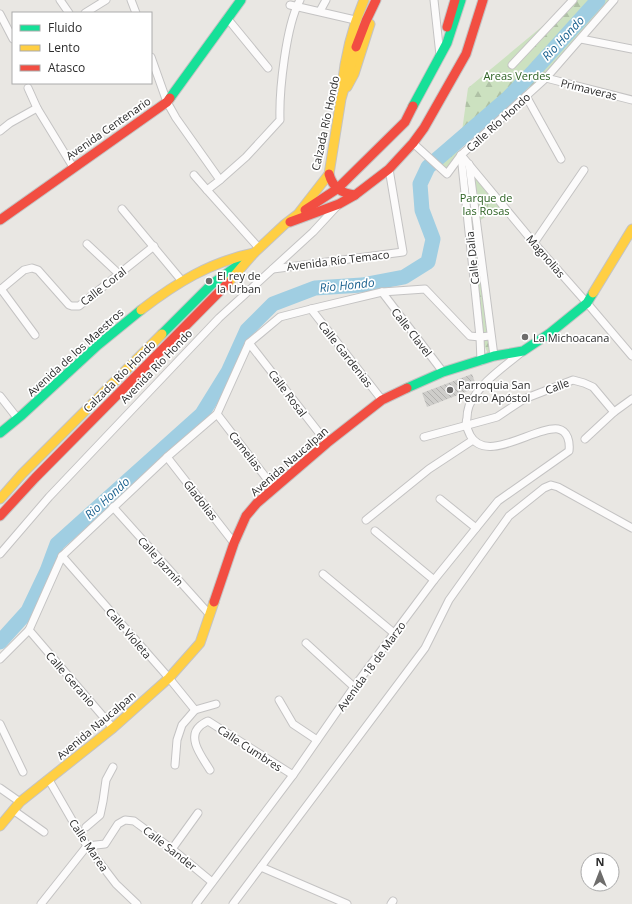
<svg xmlns="http://www.w3.org/2000/svg" width="632" height="904" font-family="'Open Sans',sans-serif">
	<style>
		.grass { fill: url(#grass-tufts) }
		.forest { fill: url(#forest-firs) }
		.lines { fill: none; stroke-linecap: round; stroke-linejoin: round }
		.river { stroke: #a0cee2; stroke-width: 15 }
		.building { fill: url(#building-back-hatch) }
		.street-casing { stroke: #c4c3c3; stroke-width: 9 }
		.fast-casing { stroke: #c4c3c3; stroke-width: 11 }
		.slow-casing { stroke: #c4c3c3; stroke-width: 11 }
		.jam-casing { stroke: #c4c3c3; stroke-width: 11 }
		.street { stroke: #fcfbfb; stroke-width: 7 }
		.fast { stroke: #16e098; stroke-width: 9 }
		.slow { stroke: #ffcf43; stroke-width: 9 }
		.jam { stroke: #f24e42; stroke-width: 9 }
		.poi-dot { fill: #6e6d6c; stroke: #fff; stroke-width: 1.5 }
		.labels { text-anchor: middle; dominant-baseline: central; stroke-width: 3.5; stroke-linejoin: round; paint-order: stroke }
		.park-label { font-size: 11px; fill: #2d6223; stroke: #fff }
		.street-label { font-size: 11px; fill: #2c2c2c; stroke: #fff }
		.poi-label { font-size: 11px; fill: #2c2c2c; stroke: #fff; text-anchor: start }
		.water-label { font-size: 12px; font-style: italic; fill: #1d6390; stroke: #fff }
	</style>
	<defs>
		<pattern id="grass-tufts" width="24" height="20" patternUnits="userSpaceOnUse"><rect width="24" height="20" fill="#cce1c0"/><path d="M3 7l-1-3M5 7V3M7 7l1-3M15 17l-1-3M17 17v-4M19 17l1-3" fill="none" stroke="#afc1a5"/></pattern>
		<pattern id="forest-firs" width="22" height="20" patternUnits="userSpaceOnUse"><rect width="22" height="20" fill="#cce1c0"/><path d="M5 1l3.5 6h-7zM16 11l3.5 6h-7z" fill="#afc1a5"/></pattern>
		<pattern id="building-back-hatch" width="6" height="6" patternUnits="userSpaceOnUse"><rect width="6" height="6" fill="#cecdca"/><path d="M-1 5l2 2M0 0l6 6M5-1l2 2" fill="none" stroke="#b1b0ae"/></pattern>
	</defs>
	<rect width="100%" height="100%" fill="#e9e7e3"/>
	<g class="grass">
		<path d="M452,146L461,155L447,174L434,162Z"/>
		<path d="M469,163L504,206L477,222Z"/>
	</g>
	<g class="forest">
		<path d="M574,0H614L526,96L469,131L461,138L468,88Z"/>
		<path d="M461,155L469,163L490,332V359L481,337Z"/>
	</g>
	<g class="lines">
		<path class="river" d="M0,642L28,611L47,571L57,544L202,414L228,372L247,330L273,304L315,288L362,285L404,277L428,262L433,239L422,210L420,184L428,167L508,98L532,73L598,0"/>
	</g>
	<path class="building" d="M472,374L476,385L473,389L427,407L422,393Z"/>
	<g class="lines">
		<defs>
			<g id="street">
				<path d="M60,0L69,13"/>
				<path d="M131,0L136,13"/>
				<path d="M434,0L440,55"/>
				<path d="M290,5L355,20"/>
				<path d="M320,11L326,0"/>
				<path d="M85,13L106,0"/>
				<path d="M0,14L13,39"/>
				<path d="M227,18L268,68"/>
				<path d="M581,39L632,49"/>
				<path d="M151,57L167,102L176,118L220,180L207,190L259,248"/>
				<path d="M512,65L573,0"/>
				<path d="M546,78L632,100"/>
				<path d="M28,88L37,108L73,167"/>
				<path d="M526,96L561,159"/>
				<path d="M0,131L10,123L37,108"/>
				<path d="M413,143L447,174L461,155L546,78L614,0"/>
				<path d="M461,155L534,243L587,303L632,356"/>
				<path d="M461,155L480,337L481,361"/>
				<path d="M469,164L494,356"/>
				<path d="M194,175L207,190"/>
				<path d="M220,180L246,157L280,120C279,91 286,25 300,0"/>
				<path d="M122,209L182,281"/>
				<path d="M534,243L584,170"/>
				<path d="M87,244L119,274"/>
				<path d="M273,269L403,252L389,169"/>
				<path d="M1,289L35,335"/>
				<path d="M0,290L24,270L32,268L38,270L69,305L72,306H79L154,246"/>
				<path d="M382,292L443,372"/>
				<path d="M311,309L382,400"/>
				<path d="M249,343L327,443"/>
				<path d="M0,396L18,419"/>
				<path d="M217,414L274,488"/>
				<path d="M424,437L497,417L524,399L573,380L584,383L593,387L614,412"/>
				<path d="M585,439L614,412L632,399"/>
				<path d="M167,457L234,543"/>
				<path d="M440,499L476,528"/>
				<path d="M113,507L210,615"/>
				<path d="M366,520L429,469L473,440"/>
				<path d="M375,531L434,580"/>
				<path d="M0,554L49,497L219,318L313,232L338,205"/>
				<path d="M62,556L169,678L195,710"/>
				<path d="M323,574L395,634"/>
				<path d="M29,630L113,728"/>
				<path d="M306,643L354,687"/>
				<path d="M0,659L29,630L62,556L167,457L217,414L249,343L280,317L311,309L382,292L425,289L470,336L480,337L490,336"/>
				<path d="M279,700L293,724L317,740"/>
				<path d="M0,724L23,772"/>
				<path d="M175,765L177,740L182,725L195,710L216,704"/>
				<path d="M210,770C203,758 186,738 200,726C202,724 206,722 208,721L293,775"/>
				<path d="M49,780L87,846L116,884L137,904"/>
				<path d="M0,788L20,802"/>
				<path d="M13,810L44,832"/>
				<path d="M86,827L100,815L103,801L106,780L113,767"/>
				<path d="M172,849L198,813"/>
				<path d="M261,867L347,904"/>
				<path d="M41,904L87,846L105,844L118,824L125,820L134,821L172,849L212,882"/>
				<path d="M196,904L293,775L354,687L434,580L498,501L569,451C570,442 568,431 558,429C535,426 486,465 470,435C467,428 465,425 467,418C467,414 468,409 469,406C479,383 504,367 523,351"/>
				<path d="M233,904L425,648L449,600L509,516L544,488L551,485L558,487L632,528"/>
				<path d="M391,904L393,901"/>
			</g>
			<g id="fast">
				<path d="M170,98L241,0"/>
				<path d="M413,106L447,43L461,0"/>
				<path d="M162,334L212,284L240,264"/>
				<path d="M407,388L443,372L494,356L523,351L550,333L587,303L593,293"/>
				<path d="M0,433L22,415L98,345L141,310"/>
			</g>
			<g id="slow">
				<path d="M342,87C345,57 352,28 364,0"/>
				<path d="M347,87L354,74L370,24"/>
				<path d="M228,283L254,253L285,224L298,214L329,174L341,99L356,47"/>
				<path d="M593,293L632,229"/>
				<path d="M141,310C176,283 210,262 254,253"/>
				<path d="M0,499L22,474L162,334"/>
				<path d="M0,826L20,802L113,728L169,678L200,643L214,602"/>
			</g>
			<g id="jam">
				<path d="M447,27L455,0"/>
				<path d="M356,47L366,21L376,0"/>
				<path d="M329,174C333,188 341,193 355,195"/>
				<path d="M305,210L337,189L405,122L413,106"/>
				<path d="M0,220L167,102L170,98"/>
				<path d="M290,222L339,204L355,195L389,169L413,143L424,128L466,54L483,0"/>
				<path d="M0,516L35,478L228,283"/>
				<path d="M214,602L234,543L246,516L257,503L327,443L382,400L407,388"/>
			</g>
		</defs>
		<use href="#street" class="street-casing"/>
		<use href="#fast" class="fast-casing"/>
		<use href="#slow" class="slow-casing"/>
		<use href="#jam" class="jam-casing"/>
		<use href="#street" class="street"/>
		<use href="#fast" class="fast"/>
		<use href="#slow" class="slow"/>
		<use href="#jam" class="jam"/>
	</g>
	<g class="poi-dot">
		<circle cx="209" cy="281" r="4"/>
		<circle cx="525" cy="337" r="4"/>
		<circle cx="450" cy="390" r="4"/>
	</g>
	<g class="labels">
		<g class="park-label">
			<text x="517" y="75">Areas Verdes</text>
			<text x="486" y="197">Parque de<tspan x="486" dy="13">las Rosas</tspan></text>
		</g>
		<g class="street-label">
			<text transform="translate(589 89) rotate(14)">Primaveras</text>
			<text transform="translate(498 122) rotate(-42)">Calle Río Hondo</text>
			<text transform="translate(325 123) rotate(-78)">Calzada Río Hondo</text>
			<text transform="translate(108 128) rotate(-35)">Avenida Centenario</text>
			<text transform="translate(546 256) rotate(49)">Magnolias</text>
			<text transform="translate(472 258) rotate(-96)">Calle Dalia</text>
			<text transform="translate(338 260) rotate(-7)">Avenida Río Temaco</text>
			<text transform="translate(103 286) rotate(-38)">Calle Coral</text>
			<text transform="translate(412 332) rotate(52)">Calle Clavel</text>
			<text transform="translate(75 352) rotate(-42)">Avenida de los Maestros</text>
			<text transform="translate(346 354) rotate(52)">Calle Gardenias</text>
			<text transform="translate(156 366) rotate(-46)">Avenida Río Hondo</text>
			<text transform="translate(119 376) rotate(-45)">Calzada Río Hondo</text>
			<text transform="translate(557 386) rotate(-20)">Calle</text>
			<text transform="translate(288 393) rotate(53)">Calle Rosal</text>
			<text transform="translate(246 451) rotate(52)">Camelias</text>
			<text transform="translate(289 461) rotate(-41)">Avenida Naucalpan</text>
			<text transform="translate(201 500) rotate(52)">Gladolias</text>
			<text transform="translate(161 561) rotate(48)">Calle Jazmín</text>
			<text transform="translate(129 633) rotate(49)">Calle Violeta</text>
			<text transform="translate(371 666) rotate(-54)">Avenida 18 de Marzo</text>
			<text transform="translate(71 679) rotate(49)">Calle Geranio</text>
			<text transform="translate(96 725) rotate(-40)">Avenida Naucalpan</text>
			<text transform="translate(250 748) rotate(33)">Calle Cumbres</text>
			<text transform="translate(89 845) rotate(56)">Calle Marea</text>
			<text transform="translate(170 848) rotate(38)">Calle Sander</text>
		</g>
		<g class="poi-label">
			<text x="217" y="275">El rey de<tspan x="217" dy="13">la Urban</tspan></text>
			<text x="533" y="337">La Michoacana</text>
			<text x="458" y="384">Parroquia San<tspan x="458" dy="13">Pedro Apóstol</tspan></text>
		</g>
		<g class="water-label">
			<text transform="translate(563 38) rotate(-47)">Rio Hondo</text>
			<text transform="translate(347 285) rotate(-6)">Rio Hondo</text>
			<text transform="translate(107 498) rotate(-42)">Rio Hondo</text>
		</g>
	</g>
	<rect x="12" y="12" width="140" height="72" fill="#ffffff" stroke="#ababab"/>
	<rect x="20" y="25" width="20" height="6" fill="#16e098" stroke="#ababab"/>
	<text x="48" y="32" font-size="12" fill="#2c2c2c">Fluido</text>
	<rect x="20" y="45" width="20" height="6" fill="#ffcf43" stroke="#ababab"/>
	<text x="48" y="52" font-size="12" fill="#2c2c2c">Lento</text>
	<rect x="20" y="65" width="20" height="6" fill="#f24e42" stroke="#ababab"/>
	<text x="48" y="72" font-size="12" fill="#2c2c2c">Atasco</text>
	<g transform="translate(600 872)"><circle r="19" fill="#ffffff" stroke="#ababab"/>
	<path d="M0-3L7 15L0 10L-7 15Z" fill="#6e6d6c"/>
	<text y="-6" font-size="11" font-weight="bold" text-anchor="middle" fill="#2c2c2c">N</text>
	</g>
</svg>
